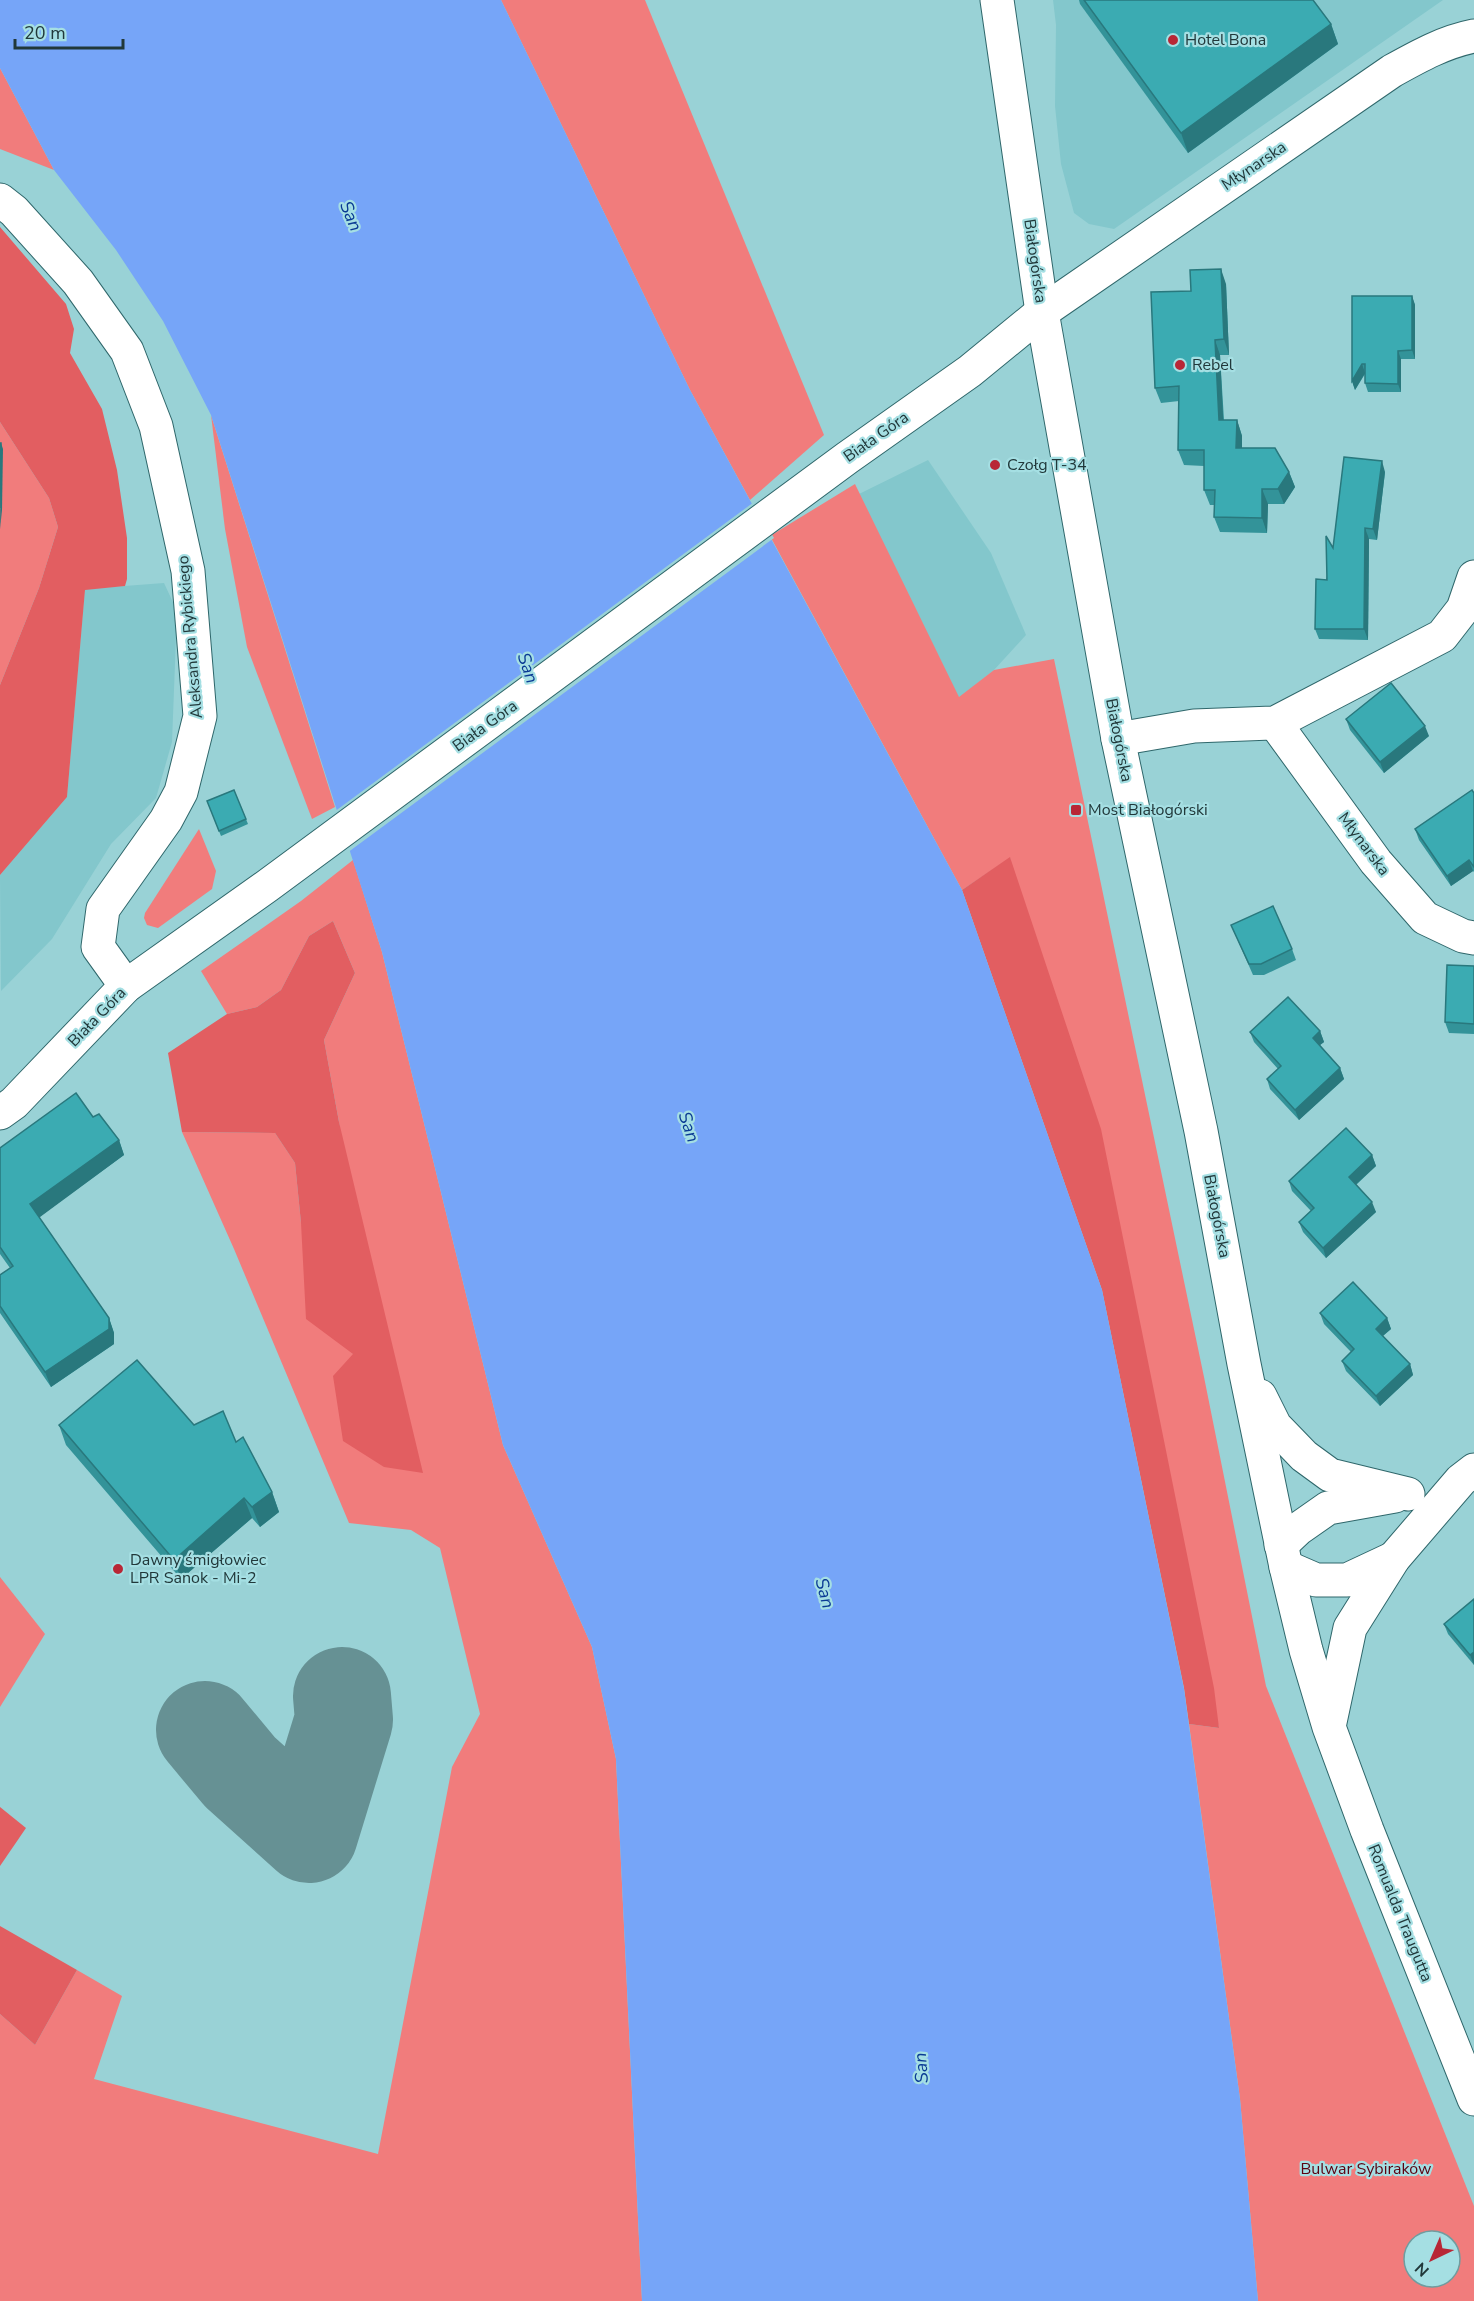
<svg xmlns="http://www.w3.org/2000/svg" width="1474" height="2301" font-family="'Nunito Sans',sans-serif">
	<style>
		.built { fill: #83c7cc }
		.green { fill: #f17c7c; fill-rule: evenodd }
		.forest { fill: #e25e61 }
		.water { fill: #76a5f8 }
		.pier { fill: #99d2d6 }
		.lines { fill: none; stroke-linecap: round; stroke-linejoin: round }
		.taxiway { stroke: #669194; stroke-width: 98 }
		.minor-casing { stroke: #2f676b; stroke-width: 35 }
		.minor { stroke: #fff; stroke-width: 33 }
		.wall { fill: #339399 }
		.shaded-wall { fill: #29787d }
		.building { fill: #3babb2; stroke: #29787d; stroke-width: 1.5 }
		.poi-dot { fill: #b82736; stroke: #a5dfe3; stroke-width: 2 }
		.labels { text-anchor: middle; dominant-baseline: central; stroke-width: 4.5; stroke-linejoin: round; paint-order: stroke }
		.poi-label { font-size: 16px; fill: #21383a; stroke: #a5dfe3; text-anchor: start }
		.street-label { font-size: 16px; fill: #21383a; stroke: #a5dfe3 }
		.park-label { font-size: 16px; fill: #5b0311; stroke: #a5dfe3 }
		.water-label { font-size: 18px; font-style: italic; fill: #093a94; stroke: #a5dfe3 }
	</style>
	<rect width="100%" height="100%" fill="#99d2d6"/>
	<g class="built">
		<path d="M1053,0H1443L1114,229L1089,224L1074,213L1061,164L1055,106L1056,25Z"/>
		<path d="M928,460L991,553L1026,635L994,670L959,698L859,494Z"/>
		<path d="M164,583L177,611L172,742L156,798L111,844L52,939L1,991L0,875L67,797L85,589Z"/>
	</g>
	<g class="green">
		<path d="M501,0H645L824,435L750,500L690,390Z"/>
		<path d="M0,68L54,170L0,149Z"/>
		<path d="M211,415L335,807L312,819L247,647L225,529Z"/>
		<path d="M0,422L49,498L58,527L39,588L0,685Z"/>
		<path d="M855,484L959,697L994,670L1054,659L1204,1377L1266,1686L1474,2206V2301H1258L1240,2099L1189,1724L1219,1728L1010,858L962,890L770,536ZM1414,2241H1450V2277H1414Z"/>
		<path d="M199,829L216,871L212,889L158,928L147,925L144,918L145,913Z"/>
		<path d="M353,860L382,952L503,1445L592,1647L616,1759L642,2301H0V2014L35,2045L77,1970L122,1996L94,2079L378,2154L452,1767L480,1714L440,1548L411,1530L349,1523L234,1249L182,1132L275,1133L295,1163L301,1223L353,1354L384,1467L339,1122L324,1040L355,973L333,921L309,936L281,990L257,1007L227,1014L201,971L301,901Z"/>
		<path d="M0,1577L45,1634L0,1707Z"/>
	</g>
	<g class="forest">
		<path d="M0,227L66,304L74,329L70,353L102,409L117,470L127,538V579L125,586L85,590L67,797L0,875V685L39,588L58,527L49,498L0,422Z"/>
		<path d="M1010,857L1101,1129L1214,1688L1219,1728L1189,1724L1184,1688L1102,1290L962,890Z"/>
		<path d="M333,921L355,973L324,1040L339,1122L423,1473L384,1467L343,1441L333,1376L353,1354L306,1319L301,1223L295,1163L275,1133L182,1132L168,1053L227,1014L257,1007L281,990L309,936Z"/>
		<path d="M0,1807L26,1828L0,1866Z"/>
		<path d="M0,1926L77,1970L35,2045L0,2014Z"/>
	</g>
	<path class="water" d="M0,0H501L690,390L962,890L1102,1290L1184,1689L1240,2099L1258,2301H642L616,1759L592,1647L503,1445L382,952L211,415L163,321L116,250L54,170L0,68Z"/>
	<path class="pier" d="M754,502L774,538L347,853L334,812Z"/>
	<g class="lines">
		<path class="taxiway" d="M205,1730L240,1772L309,1834L344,1720L342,1696"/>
		<defs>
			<g id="minor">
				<path d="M997,0L1042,312L1118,739L1201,1131L1244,1364L1286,1567L1306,1650L1329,1727L1367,1830L1474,2099"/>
				<path d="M0,200L14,211L78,282L127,351L156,426L188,571L200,716L181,792L166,820L103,909L98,947L126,986"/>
				<path d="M1275,723L1376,862L1425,918L1463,936L1474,938"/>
				<path d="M1118,739L1194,726L1275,723L1442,636L1463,609L1474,577"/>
				<path d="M0,1113L14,1103L126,986L267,886L847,458L970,371L1042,312L1392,71C1419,56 1444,42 1474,36"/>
				<path d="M1260,1396L1275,1426L1304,1456L1330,1475L1408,1494"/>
				<path d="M1281,1545L1298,1529L1328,1508L1395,1496"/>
				<path d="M1286,1567L1316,1580H1347L1394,1558"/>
				<path d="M1330,1722L1350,1628L1394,1558L1461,1480L1474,1470"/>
			</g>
		</defs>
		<use href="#minor" class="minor-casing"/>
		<use href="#minor" class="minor"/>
	</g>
	<g class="wall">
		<path d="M1079,0H1313L1331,24L1338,44L1188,153L1080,4Z"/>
		<path d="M1226,284L1229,355H1220L1224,420H1237L1242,436V448L1289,472L1295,487L1284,504H1268L1267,533L1220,532L1214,517V505H1210L1204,490V466L1184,465L1178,450L1179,401L1161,403L1155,388Z"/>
		<path d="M1352,296H1412L1415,305V359H1401V392H1368L1365,383V374L1355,390L1352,381Z"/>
		<path d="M1385,472L1377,540L1369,539L1368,640L1319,639L1315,629L1333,548Z"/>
		<path d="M1346,719L1429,736L1384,773L1350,730Z"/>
		<path d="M234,790L248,824L221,836L207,801Z"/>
		<path d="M1474,793V872L1473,871L1451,886L1419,840L1415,829Z"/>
		<path d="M1231,925L1292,949L1296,960L1264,975H1253Z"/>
		<path d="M1474,966V1034L1449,1033L1445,1022Z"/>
		<path d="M1320,1031L1324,1042L1320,1045L1340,1068L1344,1079L1299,1120L1270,1089L1267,1079L1278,1069L1254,1042L1250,1032Z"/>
		<path d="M93,1117L119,1140L124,1155L39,1217L109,1318L114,1333V1344L51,1387L0,1313V1275L10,1268L0,1254V1148Z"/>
		<path d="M1372,1155L1376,1166L1356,1185L1376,1212L1326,1258L1303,1232L1299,1222L1311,1211L1292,1191L1289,1181Z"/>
		<path d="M1320,1313L1387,1318L1391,1329L1383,1336L1410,1364L1413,1375L1380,1406L1346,1371L1342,1361L1351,1352L1324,1324Z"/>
		<path d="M59,1425H194L236,1442L272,1492L279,1512L260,1527L252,1518L181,1579L66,1445Z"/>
		<path d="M1474,1599V1665L1448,1634L1444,1624Z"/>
	</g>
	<g class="shaded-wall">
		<path d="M1331,24L1338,44L1188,153L1181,133Z"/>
		<path d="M1221,269L1226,284L1229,355L1224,339Z"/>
		<path d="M1412,296L1415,305V359L1412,350Z"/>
		<path d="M1215,340L1220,355L1224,435L1219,420Z"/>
		<path d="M1398,351L1401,359V392L1398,384Z"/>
		<path d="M1362,364L1365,373L1355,390L1352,381Z"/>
		<path d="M1237,420L1242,436V463L1236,448Z"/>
		<path d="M1,443L3,449L2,510L0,529Z"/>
		<path d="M1382,461L1385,472L1377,540L1373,529Z"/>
		<path d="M1289,472L1295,487L1284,504L1278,489Z"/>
		<path d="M1262,489L1268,504L1267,533L1262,518Z"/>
		<path d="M1365,528L1369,539L1368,640L1364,629Z"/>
		<path d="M1425,726L1429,736L1384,773L1380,762Z"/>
		<path d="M1469,860L1473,871L1451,886L1447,876Z"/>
		<path d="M1320,1031L1324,1042L1316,1048L1313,1038Z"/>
		<path d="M1340,1068L1344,1079L1299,1120L1295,1110Z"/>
		<path d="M119,1140L124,1155L36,1220L30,1204Z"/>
		<path d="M1372,1155L1376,1166L1353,1187L1349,1177Z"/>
		<path d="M1372,1202L1376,1212L1326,1258L1323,1248Z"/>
		<path d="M109,1318L114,1333V1344L51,1387L45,1372Z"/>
		<path d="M1387,1318L1391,1329L1379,1339L1376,1329Z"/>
		<path d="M1410,1364L1413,1375L1380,1406L1376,1396Z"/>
		<path d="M272,1492L279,1512L260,1527L252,1507Z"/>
		<path d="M244,1498L252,1518L181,1579L174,1560Z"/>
		<path d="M1474,1652V1665L1470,1655Z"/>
	</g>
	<g class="building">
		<path d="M1084,0H1313L1331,24L1181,133Z"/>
		<path d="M1221,269L1224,339L1215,340L1219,420H1237L1236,448H1275L1289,472L1278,489H1262V518L1214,517L1215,490H1204V450H1178L1179,386L1155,388L1151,292L1191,291L1190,270Z"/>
		<path d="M1352,296H1412V350L1398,351V384L1365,383V364H1362L1352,381Z"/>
		<path d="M0,443H1L0,508Z"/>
		<path d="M1344,457L1382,461L1373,529L1365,528L1364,629H1315L1316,579L1327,580L1326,536L1333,548Z"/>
		<path d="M1391,683L1425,726L1380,762L1346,719Z"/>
		<path d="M234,790L246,819L219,831L207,801Z"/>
		<path d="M1472,790L1474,793V867L1469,860L1447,876L1415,829Z"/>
		<path d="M1273,906L1292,949L1261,964H1249L1231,925Z"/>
		<path d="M1447,965L1474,966V1024L1445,1022Z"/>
		<path d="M1288,997L1320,1031L1313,1038L1340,1068L1295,1110L1267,1079L1281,1066L1250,1032Z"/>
		<path d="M76,1093L93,1117L99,1114L119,1140L30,1204L109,1318V1329L45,1372L0,1306V1275L13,1266L0,1247V1148Z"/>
		<path d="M1346,1128L1372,1155L1349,1177L1372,1202L1323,1248L1299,1222L1314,1208L1289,1181Z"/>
		<path d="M1353,1282L1387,1318L1376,1329L1410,1364L1376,1396L1342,1361L1354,1349L1320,1313Z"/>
		<path d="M137,1360L194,1425L223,1411L236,1442L243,1437L272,1492L252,1507L244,1498L174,1560L59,1425Z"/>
		<path d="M1474,1599V1652L1470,1655L1444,1624Z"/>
	</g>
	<g class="poi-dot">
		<circle cx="1173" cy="40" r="6"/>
		<circle cx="1180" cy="365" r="6"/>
		<circle cx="995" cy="465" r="6"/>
		<rect x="1070" y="804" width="12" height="12" rx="3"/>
		<circle cx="118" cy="1569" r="6"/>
	</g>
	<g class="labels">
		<g class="poi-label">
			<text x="1185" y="40">Hotel Bona</text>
			<text x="1192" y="365">Rebel</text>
			<text x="1007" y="465">Czołg T-34</text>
			<text x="1088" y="810">Most Białogórski</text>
			<text x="130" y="1560">Dawny śmigłowiec<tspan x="130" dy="18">LPR Sanok - Mi-2</tspan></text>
		</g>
		<g class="street-label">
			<text transform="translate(1254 166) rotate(-34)">Młynarska</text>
			<text transform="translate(1035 261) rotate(82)">Białogórska</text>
			<text transform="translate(876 437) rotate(-35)">Biała Góra</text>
			<text transform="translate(190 637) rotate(-95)">Aleksandra Rybickiego</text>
			<text transform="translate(485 726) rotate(-36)">Biała Góra</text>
			<text transform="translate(1119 740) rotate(79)">Białogórska</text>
			<text transform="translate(1364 844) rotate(53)">Młynarska</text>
			<text transform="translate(97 1017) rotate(-46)">Biała Góra</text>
			<text transform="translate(1217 1216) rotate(79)">Białogórska</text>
			<text transform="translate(1400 1913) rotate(68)">Romualda Traugutta</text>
		</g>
		<g class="park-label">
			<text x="1366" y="2169">Bulwar Sybiraków</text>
		</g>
		<g class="water-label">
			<text transform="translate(351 216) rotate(67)">San</text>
			<text transform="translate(528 668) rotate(71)">San</text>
			<text transform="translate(689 1127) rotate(71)">San</text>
			<text transform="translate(825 1593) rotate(75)">San</text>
			<text transform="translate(921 2068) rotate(-94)">San</text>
		</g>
	</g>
	<g transform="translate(1432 2259) rotate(224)"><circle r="28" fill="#a5dfe3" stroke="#709c9f" stroke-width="1.5"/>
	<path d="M0-4.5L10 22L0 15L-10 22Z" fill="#b82736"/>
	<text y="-9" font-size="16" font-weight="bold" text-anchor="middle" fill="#21383a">N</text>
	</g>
	<path d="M15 39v9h108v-9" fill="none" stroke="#21383a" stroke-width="3"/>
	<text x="24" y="39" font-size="18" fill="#21383a" stroke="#a5dfe3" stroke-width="4.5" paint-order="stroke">20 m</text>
</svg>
